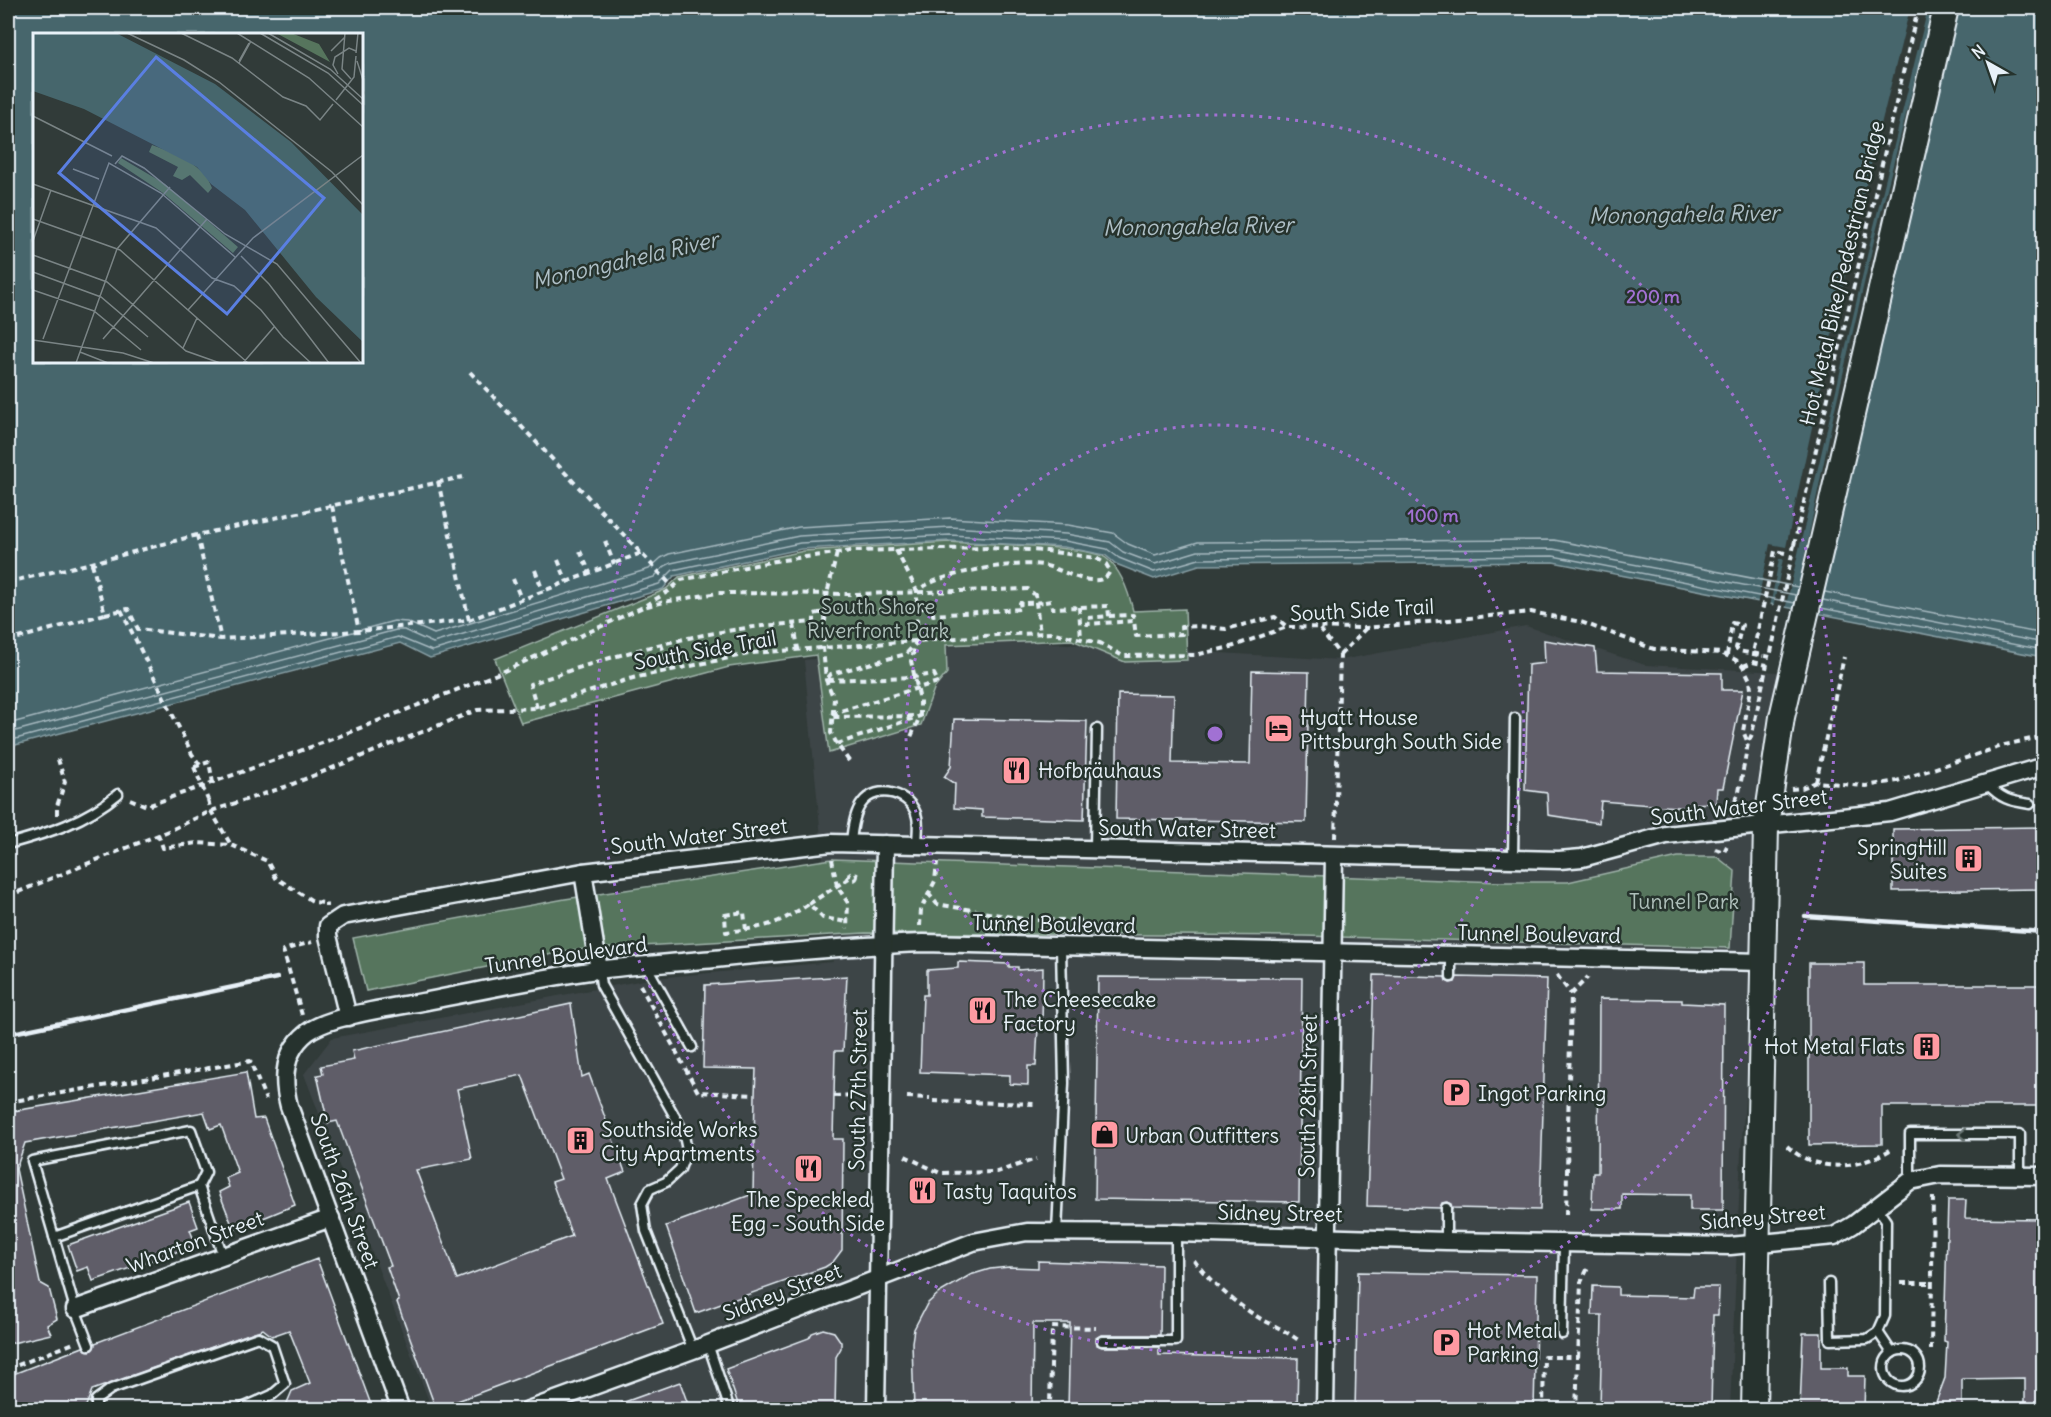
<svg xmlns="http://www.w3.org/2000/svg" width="2051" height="1417" font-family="Delius,sans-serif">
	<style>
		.built { fill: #3e4547 }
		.green { fill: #56755d; stroke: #9fb3aa; stroke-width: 1.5 }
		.water { fill: #46666c; stroke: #879ea4; stroke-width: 1.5; fill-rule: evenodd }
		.pier { fill: #313b39 }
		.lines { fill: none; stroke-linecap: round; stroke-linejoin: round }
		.shore { stroke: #a7b9c0; stroke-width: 1.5 }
		.building { fill: #5e5d68; stroke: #e8f1f8; stroke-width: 1.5; fill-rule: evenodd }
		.lane-casing { stroke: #e8f1f8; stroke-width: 13 }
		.street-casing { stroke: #e8f1f8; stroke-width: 21 }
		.secondary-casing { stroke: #e8f1f8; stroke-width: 28 }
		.path { stroke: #e8f1f8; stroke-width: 4; stroke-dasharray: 6 4.5; stroke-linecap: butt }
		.lane { stroke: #26332d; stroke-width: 8 }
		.street { stroke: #26332d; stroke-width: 16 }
		.secondary { stroke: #26332d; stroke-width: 24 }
		.rail { stroke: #e8f1f8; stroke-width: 4.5 }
		.path-bridge { stroke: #e8f1f8; stroke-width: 4; stroke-dasharray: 6 4.5; stroke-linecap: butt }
		.oneway { stroke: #6a7674 }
		.ring { fill: none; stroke: #a171d3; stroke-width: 3; stroke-dasharray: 3 6 }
		.labels { text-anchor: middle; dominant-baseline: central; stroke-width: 5; stroke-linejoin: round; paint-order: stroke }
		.street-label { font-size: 21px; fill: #e8f1f8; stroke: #26332d }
		.park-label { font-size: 21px; fill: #aebfba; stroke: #26332d }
		.poi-label { font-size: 21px; fill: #e8f1f8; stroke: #26332d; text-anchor: start }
		.water-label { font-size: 22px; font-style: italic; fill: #afc0c7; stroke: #26332d }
		.inset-road { fill: none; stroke: #7a8485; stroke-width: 1.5 }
		.view { fill: #5a7fe2; fill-opacity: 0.15; stroke: #5a7fe2; stroke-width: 3 }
		.inset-edge { fill: none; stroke: #e8f1f8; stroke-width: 3 }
		.centre { fill: #a171d3; stroke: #26332d; stroke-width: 3 }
		.ring-label { font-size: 18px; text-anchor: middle; font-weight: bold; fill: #a171d3; stroke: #26332d; stroke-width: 5; stroke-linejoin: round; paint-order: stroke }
	</style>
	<rect width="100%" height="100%" fill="#313b39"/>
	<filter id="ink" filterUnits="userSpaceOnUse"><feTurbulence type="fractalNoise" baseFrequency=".0167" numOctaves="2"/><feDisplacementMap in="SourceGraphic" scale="12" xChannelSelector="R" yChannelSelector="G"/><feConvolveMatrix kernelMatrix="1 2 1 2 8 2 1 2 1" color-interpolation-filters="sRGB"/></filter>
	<g filter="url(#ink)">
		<path class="built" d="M1526,626L1645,665L1779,672L1772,790L1766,826L1741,1152L1730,1409H432L304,1074L332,1038L655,978L833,962L804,660L1016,641L1341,660Z"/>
		<g class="green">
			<path d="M949,542C977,544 1088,545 1106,558C1121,570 1129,593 1133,611L1185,609L1187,660L1125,662L1072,640L946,645L947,673L934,689L921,725L829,753L816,655L729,667L521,723L495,659L655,594L666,589L679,577L804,551Z"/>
			<path d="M1678,857H1717L1735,871L1730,948L1304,936L865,933L573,950L366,991L353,938L565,899L832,859L1501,882H1568Z"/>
		</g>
		<path class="water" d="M8,8H2043V657L1553,562L1199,565L1154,579L1116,564L1105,555L1064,547L950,541L801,549L674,576L663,589L430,658L400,643L8,747ZM34,34H362V362H34Z"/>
		<g class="pier">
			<path d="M1910,8H1928L1873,230L1785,610L1773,608L1783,559H1779L1770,607L1757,605L1770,544L1786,547L1855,229Z"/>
			<path d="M1933,8H1958L1867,408L1817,616L1793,612L1834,413L1876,232Z"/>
		</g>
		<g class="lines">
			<g class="shore">
				<path d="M1825,592L2044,634"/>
				<path d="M1823,600L2044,643"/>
				<path d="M1821,608L2044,650"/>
				<path d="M8,724L394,621L407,622L434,634L649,569L661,558L669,554L799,527L950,518L1068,525L1113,533L1128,544L1155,555L1198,542L1554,540L1798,587"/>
				<path d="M8,733L396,630H404L433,643L654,577L665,566L671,563L799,536L950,527L1066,534L1110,542L1123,552L1155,564L1198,551L1553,549L1796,595"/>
				<path d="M8,741L398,637L432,651L659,584L673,570L800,543L950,535L1065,541L1107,549L1119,558L1154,572L1199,559L1553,556L1795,603"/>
			</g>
		</g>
		<g class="building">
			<path d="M1544,640L1595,648L1597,671L1722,673V690H1743L1723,788H1717L1716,803L1690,804L1689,808L1601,801L1599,823L1548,815L1547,793L1525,790L1528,665L1545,663Z"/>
			<path d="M1252,671L1309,672L1306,822L1116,819L1118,694L1174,695L1172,763L1250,764Z"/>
			<path d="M954,719L1087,721L1084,820L982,817V810L954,808L955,784L944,777L951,767Z"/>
			<path d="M2043,827V889L1893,891V829Z"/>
			<path d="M958,962L1009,964V967H1018V970L1043,968L1042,1026L1038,1027L1036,1066H1028V1085L1010,1084V1075L920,1072L923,995H927V970L958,968Z"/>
			<path d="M1809,963H1864V985H2043V1106H1882V1144L1809,1145Z"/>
			<path d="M1374,975L1445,977L1446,981L1450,983L1455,982L1457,977L1547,979L1540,1210L1452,1208L1451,1204L1447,1202L1442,1203L1440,1208L1367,1206Z"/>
			<path d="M847,976L843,1051H835L833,1139H843L842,1250L833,1262L825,1267L696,1313L666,1226L753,1194L755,1095L756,1069L703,1068L705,985Z"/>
			<path d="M1098,977L1302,978L1299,1202L1095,1199Z"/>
			<path d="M1599,999L1682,1000V1003L1724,1005L1723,1210H1690V1195L1622,1194V1209H1592L1593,1173H1598Z"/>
			<path d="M571,1004L582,1077L589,1074L625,1172L608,1179L663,1324L436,1409L397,1302L399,1301L387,1267L391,1266L337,1121L328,1123L317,1075L323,1074L321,1066L354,1060L352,1051ZM522,1075L561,1179L552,1182L572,1236L457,1279L416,1170L472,1159L457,1089Z"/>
			<path d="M246,1072L254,1119L264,1118L295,1205L234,1230L219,1192L229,1187L226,1178L238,1173L221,1125L210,1129L204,1112L25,1143L16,1169L40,1283L49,1288L57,1319L47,1325L51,1334L8,1344V1112Z"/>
			<path d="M1948,1200H1966L1965,1218L2043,1219V1410H2025V1378L1962,1379V1410H1933L1945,1378L1947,1342L1944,1341Z"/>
			<path d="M189,1202L198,1227L190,1230L196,1245L93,1281L88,1267L77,1271L68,1245Z"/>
			<path d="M317,1259L373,1410H284L292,1391L310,1383L289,1330L272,1336L263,1329L92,1390L86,1406L75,1410H16L8,1386V1376L83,1347L86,1350L91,1351L94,1348L95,1343Z"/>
			<path d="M1038,1261L1161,1265L1160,1335H1101L1096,1338L1097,1345L1102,1347H1159V1355L1298,1358L1297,1410H1068L1070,1323H1033L1032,1410H914L912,1342L914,1329L927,1304L939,1293L970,1275L990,1269L1009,1267L1038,1268Z"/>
			<path d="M1358,1272L1537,1275L1534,1410H1355Z"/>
			<path d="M1593,1286L1618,1287V1295L1693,1297L1694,1287H1719L1718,1315H1713L1711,1410H1600L1602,1315H1592Z"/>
			<path d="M823,1329L834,1332L841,1342V1348L836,1357L835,1410H740L726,1369L809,1338L812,1333Z"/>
			<path d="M1803,1333H1821V1368H1848V1376H1865L1864,1410H1800Z"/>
			<path d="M680,1382L690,1410H609L608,1408Z"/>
		</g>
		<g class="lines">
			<defs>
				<g id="lane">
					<path d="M1986,783C2001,799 2009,801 2030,804"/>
					<path d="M851,843C852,830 854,813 862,803C877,783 912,793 917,817C919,825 917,836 917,845"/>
					<path d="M8,844C48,833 85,822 118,794"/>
					<path d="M1095,849L1097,729"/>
					<path d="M1513,859L1515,718"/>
					<path d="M646,965L692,1047"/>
					<path d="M599,970L601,985L683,1131L687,1150L680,1169L666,1182L650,1189L642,1204L646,1231L693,1350"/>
					<path d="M1451,977V955"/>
					<path d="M1910,1181V1134H2020V1176"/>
					<path d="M1446,1208V1241"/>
					<path d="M1057,1232L1064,1083L1061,947"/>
					<path d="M54,1237L199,1186"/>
					<path d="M1829,1283L1830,1340L1867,1339L1878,1332L1885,1316L1886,1221L1876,1207"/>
					<path d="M1878,1332L1892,1353"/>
					<path d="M1562,1334L1564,1244"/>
					<path d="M1102,1341H1176V1233"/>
					<path d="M708,1344L730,1410"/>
					<path d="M89,1345L75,1309L32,1161L191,1130L206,1172L199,1186L223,1256"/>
					<circle cx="1902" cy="1368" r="18"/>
					<path d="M96,1410V1400L111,1389L258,1337L272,1345L285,1384L272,1395L238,1410"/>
				</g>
				<g id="street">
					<path d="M583,872L599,970"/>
					<path d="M348,1017L328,936V926L343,916L583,872L831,843L1559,860L1582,858L1666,835L1890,812L2044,766"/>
					<path d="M75,1309L331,1218"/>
					<path d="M401,1410L289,1106C282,1079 283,1051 308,1032C329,1016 394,1007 422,1002C480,991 538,978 597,970C636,965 675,963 714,959C784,952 853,946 923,943L1763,962"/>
					<path d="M528,1410L693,1350L973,1242L1027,1232L1176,1233L1446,1241L1730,1246L1834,1236L1853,1225L1910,1181L1940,1175L2044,1176"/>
					<path d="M876,1410L885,844"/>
					<path d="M1325,1410L1334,856"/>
				</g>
				<path id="secondary" d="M1754,1410L1766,826L1782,717L1946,8"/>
			</defs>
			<use href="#lane" class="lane-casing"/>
			<use href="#street" class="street-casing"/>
			<use href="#secondary" class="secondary-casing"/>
			<g class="path">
				<path d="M470,372L672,586"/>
				<path d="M438,481L469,620"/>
				<path d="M332,506L359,631"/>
				<path d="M197,535L221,639"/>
				<path d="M605,541L614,564"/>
				<path d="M1794,545L1918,8"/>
				<path d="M896,550L917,591V641L911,661L920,700V716L911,737"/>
				<path d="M580,551L590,573"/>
				<path d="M558,560L567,582"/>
				<path d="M92,563L105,614L128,609L138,629L221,639L359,631L469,620L641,553"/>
				<path d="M535,570L543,591"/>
				<path d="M513,579L521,599"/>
				<path d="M8,582L92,563L197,535L463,477"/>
				<path d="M1045,602L1051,601L1052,608L1108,606L1109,616L1087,618V624L1134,621L1136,636L1182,634L1181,627L1198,626L1226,629L1275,617L1286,626"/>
				<path d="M646,605L669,591L681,580L775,561L852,551L896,550L989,548L1047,551L1096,558L1106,564L1110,571C1107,579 1099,581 1091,580C1074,579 1059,568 1042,565C1015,561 937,573 917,591"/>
				<path d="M1079,607L1081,639"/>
				<path d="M926,608L932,607L933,615L1021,609L1020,603H1026"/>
				<path d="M121,610L192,754L200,765"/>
				<path d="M836,612L908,609"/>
				<path d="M1109,616L1133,615L1134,621"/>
				<path d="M794,624L798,649"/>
				<path d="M1320,629L1340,655L1335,838"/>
				<path d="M8,641L105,614"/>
				<path d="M661,644L669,669"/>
				<path d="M1340,655L1366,628"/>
				<path d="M1727,655L1732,623L1742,625L1736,648L1739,651L1763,656"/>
				<path d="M1743,666L1753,662L1767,665"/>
				<path d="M537,708L530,684C599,660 668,639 740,629C765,625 789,624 814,622V614L818,613"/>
				<path d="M837,744L831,733L834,699L826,680L823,648L827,594L837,553"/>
				<path d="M849,761L837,744L920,716L831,717L837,712L938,682L934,674L914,677L826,680L831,674L906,654L917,642"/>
				<path d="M194,767L209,762L213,783"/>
				<path d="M1816,782L1844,657"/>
				<path d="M1791,789L1802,788L1816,782L1866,786L1897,781L2005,745L2044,736"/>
				<path d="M130,799L147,806L322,743L502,672L643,607L669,601L718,593L856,594L1028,589L1035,595L1040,633"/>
				<path d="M208,800L211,811L231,845"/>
				<path d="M1731,811L1739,792L1748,743L1752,734L1767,664"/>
				<path d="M57,815V806L65,782L57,756"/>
				<path d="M158,834L163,848L197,843L231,845L267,861L276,878L314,902L326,903V907"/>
				<path d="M1715,849L1724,852L1727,846"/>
				<path d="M832,859L837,886L848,903L847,929"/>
				<circle cx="853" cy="876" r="4"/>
				<path d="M928,893L937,904L1029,920H1080V929"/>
				<path d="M8,896L173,829L211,811L285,787L477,710L537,708L633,678L753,653L1011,634L1054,633L1100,643L1123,656L1195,655L1231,647L1287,627L1366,628L1531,612L1581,622L1654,649L1721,653L1736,660L1743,666L1750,680L1751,689L1743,731L1748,743"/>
				<path d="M809,904L849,878"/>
				<path d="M920,926L921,909L935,881L937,862"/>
				<path d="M746,930L744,912L725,915L726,932C766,927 775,926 809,904L823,918L847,922"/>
				<path d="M1557,975L1571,994"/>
				<path d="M640,985L698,1092L755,1095"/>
				<path d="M302,1015L283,950L312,942"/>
				<path d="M834,1096L854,1095"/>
				<path d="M907,1097L930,1098"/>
				<path d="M933,1101L1036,1104"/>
				<path d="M8,1102L250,1061L266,1100"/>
				<path d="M1787,1146C1817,1174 1858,1169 1890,1150"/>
				<path d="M905,1156L940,1173L997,1172L1036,1159"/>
				<path d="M1566,1215L1571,994L1588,977"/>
				<path d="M1194,1260C1208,1281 1239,1306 1261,1319C1277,1327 1286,1331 1301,1342"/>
				<path d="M1901,1283H1932"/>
				<path d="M1931,1350L1933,1195"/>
				<path d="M8,1361L10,1368"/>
				<path d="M8,1369L74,1343"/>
				<path d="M8,1390L14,1410"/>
				<path d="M1044,1410L1050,1405"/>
				<path d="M1053,1410L1050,1405L1052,1327L1096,1328"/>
				<path d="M1543,1410L1544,1357H1578"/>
				<path d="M1576,1410L1581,1282L1588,1268"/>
			</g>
			<use href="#lane" class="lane"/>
			<use href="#street" class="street"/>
			<use href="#secondary" class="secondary"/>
			<g class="rail">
				<path d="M1805,916L2044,932"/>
				<path d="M8,1034L277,978"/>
			</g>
			<g class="path-bridge">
				<path d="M1785,553L1775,551L1753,653L1770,657L1794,545"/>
				<path d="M1026,603L1045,602"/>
				<path d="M908,609L926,608"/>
				<path d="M818,613L836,612"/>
				<path d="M194,767L208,800"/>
			</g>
		</g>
		<defs><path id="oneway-chevron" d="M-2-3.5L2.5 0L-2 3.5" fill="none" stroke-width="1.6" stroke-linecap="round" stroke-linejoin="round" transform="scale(1.5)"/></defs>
		<use class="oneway" href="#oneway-chevron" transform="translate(1962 1134) rotate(-180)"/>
	</g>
	<g class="ring">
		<circle cx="1215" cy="734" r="309"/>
		<circle cx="1215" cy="734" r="619"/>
	</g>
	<defs>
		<symbol id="hotel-square" viewBox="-11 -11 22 22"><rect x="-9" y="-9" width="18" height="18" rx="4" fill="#ff9aa2" stroke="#26332d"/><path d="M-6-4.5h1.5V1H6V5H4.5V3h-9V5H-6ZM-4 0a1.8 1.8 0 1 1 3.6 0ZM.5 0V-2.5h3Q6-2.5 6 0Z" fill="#111"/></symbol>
		<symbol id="restaurant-square" viewBox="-11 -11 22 22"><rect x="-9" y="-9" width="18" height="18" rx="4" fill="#ff9aa2" stroke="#26332d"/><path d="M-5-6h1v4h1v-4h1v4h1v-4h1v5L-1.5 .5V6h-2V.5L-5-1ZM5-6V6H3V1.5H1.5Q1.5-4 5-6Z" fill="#111"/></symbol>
		<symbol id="building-square" viewBox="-11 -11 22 22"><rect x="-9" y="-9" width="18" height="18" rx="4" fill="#ff9aa2" stroke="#26332d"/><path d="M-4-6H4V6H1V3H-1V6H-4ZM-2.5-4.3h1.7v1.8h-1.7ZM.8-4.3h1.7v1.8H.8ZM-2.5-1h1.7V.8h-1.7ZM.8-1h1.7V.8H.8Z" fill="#111"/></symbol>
		<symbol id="parking-square" viewBox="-11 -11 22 22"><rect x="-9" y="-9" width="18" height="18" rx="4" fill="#ff9aa2" stroke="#26332d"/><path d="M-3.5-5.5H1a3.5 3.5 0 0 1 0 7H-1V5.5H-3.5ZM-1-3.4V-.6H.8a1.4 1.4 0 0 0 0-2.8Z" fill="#111"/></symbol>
		<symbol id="shop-square" viewBox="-11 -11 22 22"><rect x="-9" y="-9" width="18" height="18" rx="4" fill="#ff9aa2" stroke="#26332d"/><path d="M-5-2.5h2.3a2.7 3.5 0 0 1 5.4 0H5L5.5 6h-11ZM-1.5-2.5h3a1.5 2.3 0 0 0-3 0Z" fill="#111"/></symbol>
	</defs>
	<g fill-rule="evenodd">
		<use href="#hotel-square" x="1262" y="712" width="33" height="33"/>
		<use href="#restaurant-square" x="1000" y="754" width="33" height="33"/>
		<use href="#building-square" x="1952" y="842" width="33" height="33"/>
		<use href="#restaurant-square" x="966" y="994" width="33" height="33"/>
		<use href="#building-square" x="1910" y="1030" width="33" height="33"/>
		<use href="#parking-square" x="1440" y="1076" width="33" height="33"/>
		<use href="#shop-square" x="1088" y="1118" width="33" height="33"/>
		<use href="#building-square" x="564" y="1124" width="33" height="33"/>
		<use href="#restaurant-square" x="792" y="1152" width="33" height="33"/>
		<use href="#restaurant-square" x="906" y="1174" width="33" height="33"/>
		<use href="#parking-square" x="1430" y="1326" width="33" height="33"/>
	</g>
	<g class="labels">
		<g class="street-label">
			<text transform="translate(1842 273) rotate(-77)">Hot Metal Bike/Pedestrian Bridge</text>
			<text transform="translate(1362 610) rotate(-3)">South Side Trail</text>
			<text transform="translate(705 650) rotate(-10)">South Side Trail</text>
			<text transform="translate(1739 807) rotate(-7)">South Water Street</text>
			<text transform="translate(1187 829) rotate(1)">South Water Street</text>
			<text transform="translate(699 836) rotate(-7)">South Water Street</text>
			<text transform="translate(1054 924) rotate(1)">Tunnel Boulevard</text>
			<text transform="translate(1539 934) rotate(1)">Tunnel Boulevard</text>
			<text transform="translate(566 955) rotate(-8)">Tunnel Boulevard</text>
			<text transform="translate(858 1090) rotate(-89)">South 27th Street</text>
			<text transform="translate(1308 1096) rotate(-89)">South 28th Street</text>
			<text transform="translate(345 1191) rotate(70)">South 26th Street</text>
			<text transform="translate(1280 1213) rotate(1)">Sidney Street</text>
			<text transform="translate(1763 1217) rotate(-5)">Sidney Street</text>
			<text transform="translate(195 1242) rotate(-20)">Wharton Street</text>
			<text transform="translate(782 1292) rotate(-21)">Sidney Street</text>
		</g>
		<g class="park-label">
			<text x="878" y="606">South Shore<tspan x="878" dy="24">Riverfront Park</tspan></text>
			<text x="1684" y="901">Tunnel Park</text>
		</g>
		<g class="poi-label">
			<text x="1300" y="717">Hyatt House<tspan x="1300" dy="24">Pittsburgh South Side</tspan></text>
			<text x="1038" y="770">Hofbräuhaus</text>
			<text x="1947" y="847" text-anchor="end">SpringHill<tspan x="1947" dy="24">Suites</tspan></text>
			<text x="1003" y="999">The Cheesecake<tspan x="1003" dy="24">Factory</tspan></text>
			<text x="1905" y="1046" text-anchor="end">Hot Metal Flats</text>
			<text x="1478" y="1093">Ingot Parking</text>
			<text x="601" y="1129">Southside Works<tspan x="601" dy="24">City Apartments</tspan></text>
			<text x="1125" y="1135">Urban Outfitters</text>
			<text x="943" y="1191">Tasty Taquitos</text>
			<text x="808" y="1199" text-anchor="middle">The Speckled<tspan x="808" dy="24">Egg - South Side</tspan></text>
			<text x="1467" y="1330">Hot Metal<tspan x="1467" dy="24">Parking</tspan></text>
		</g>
		<g class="water-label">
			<text transform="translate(1684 214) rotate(-1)">Monongahela River</text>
			<text transform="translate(1198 226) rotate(-1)">Monongahela River</text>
			<text transform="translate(625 260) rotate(-13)">Monongahela River</text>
		</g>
	</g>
	<g transform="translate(33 33)">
		<rect width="330" height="330" fill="#313b39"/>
		<path d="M243,0H258L286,11L297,29ZM119,112L151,124L173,142L179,155L175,160L157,142L149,147L140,143L145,134L116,119ZM88,125L132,151L205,214L200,220L130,160L85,130Z" fill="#56755d"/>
		<path d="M0,0H83L182,51L258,109L330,182V309L283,264L212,177L178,151L164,134L51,76L0,58Z" fill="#46666c"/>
		<path class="inset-road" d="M94,0L151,27L186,49L299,139L330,172M148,0L199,25L250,64L273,73L287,87L300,71M204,0L276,45L330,94M227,0L295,40L330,72M235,0L297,36L330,66M312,0L309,36L318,46M298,18L312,4M323,20L325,0M206,28L216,10M324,28L330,47M206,30L218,8M305,41L300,32L302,24L316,15L323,18M303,67L321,44L323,23M0,83L79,123M82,131L89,123L111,135L192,201L244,231L328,330M40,136L66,146M0,151L123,195L179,245L201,253L228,277L250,304L278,330M0,186L87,217L215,330M0,208L18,157M0,222L74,249L153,318L187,330M208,223L236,251L296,330M0,239L68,264L115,304M0,257L61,278L108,317M155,277L220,205L330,122M10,306L76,130L128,160L202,224M70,306L174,186M0,307L90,320L121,330M150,315L164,285M47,319L75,330M43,330L84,216L137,154M77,330H98M210,330L241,294"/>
		<path class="view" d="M123,24L291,165L194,281L26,140Z"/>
		<rect width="330" height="330" class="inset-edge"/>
	</g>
	<circle cx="1215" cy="734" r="9" class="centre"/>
	<g class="ring-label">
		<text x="1653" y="303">200 m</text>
		<text x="1433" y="522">100 m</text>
	</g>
	<rect width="2051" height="1417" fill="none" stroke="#26332d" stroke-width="30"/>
	<rect x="15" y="15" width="2021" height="1387" fill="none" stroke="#e8f1f8" stroke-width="2" filter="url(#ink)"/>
	<g transform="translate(1988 63) rotate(320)" stroke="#26332d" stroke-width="4.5" paint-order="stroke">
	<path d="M0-4.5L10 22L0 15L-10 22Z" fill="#e8f1f8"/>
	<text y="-9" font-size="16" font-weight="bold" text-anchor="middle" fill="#e8f1f8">N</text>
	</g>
</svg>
